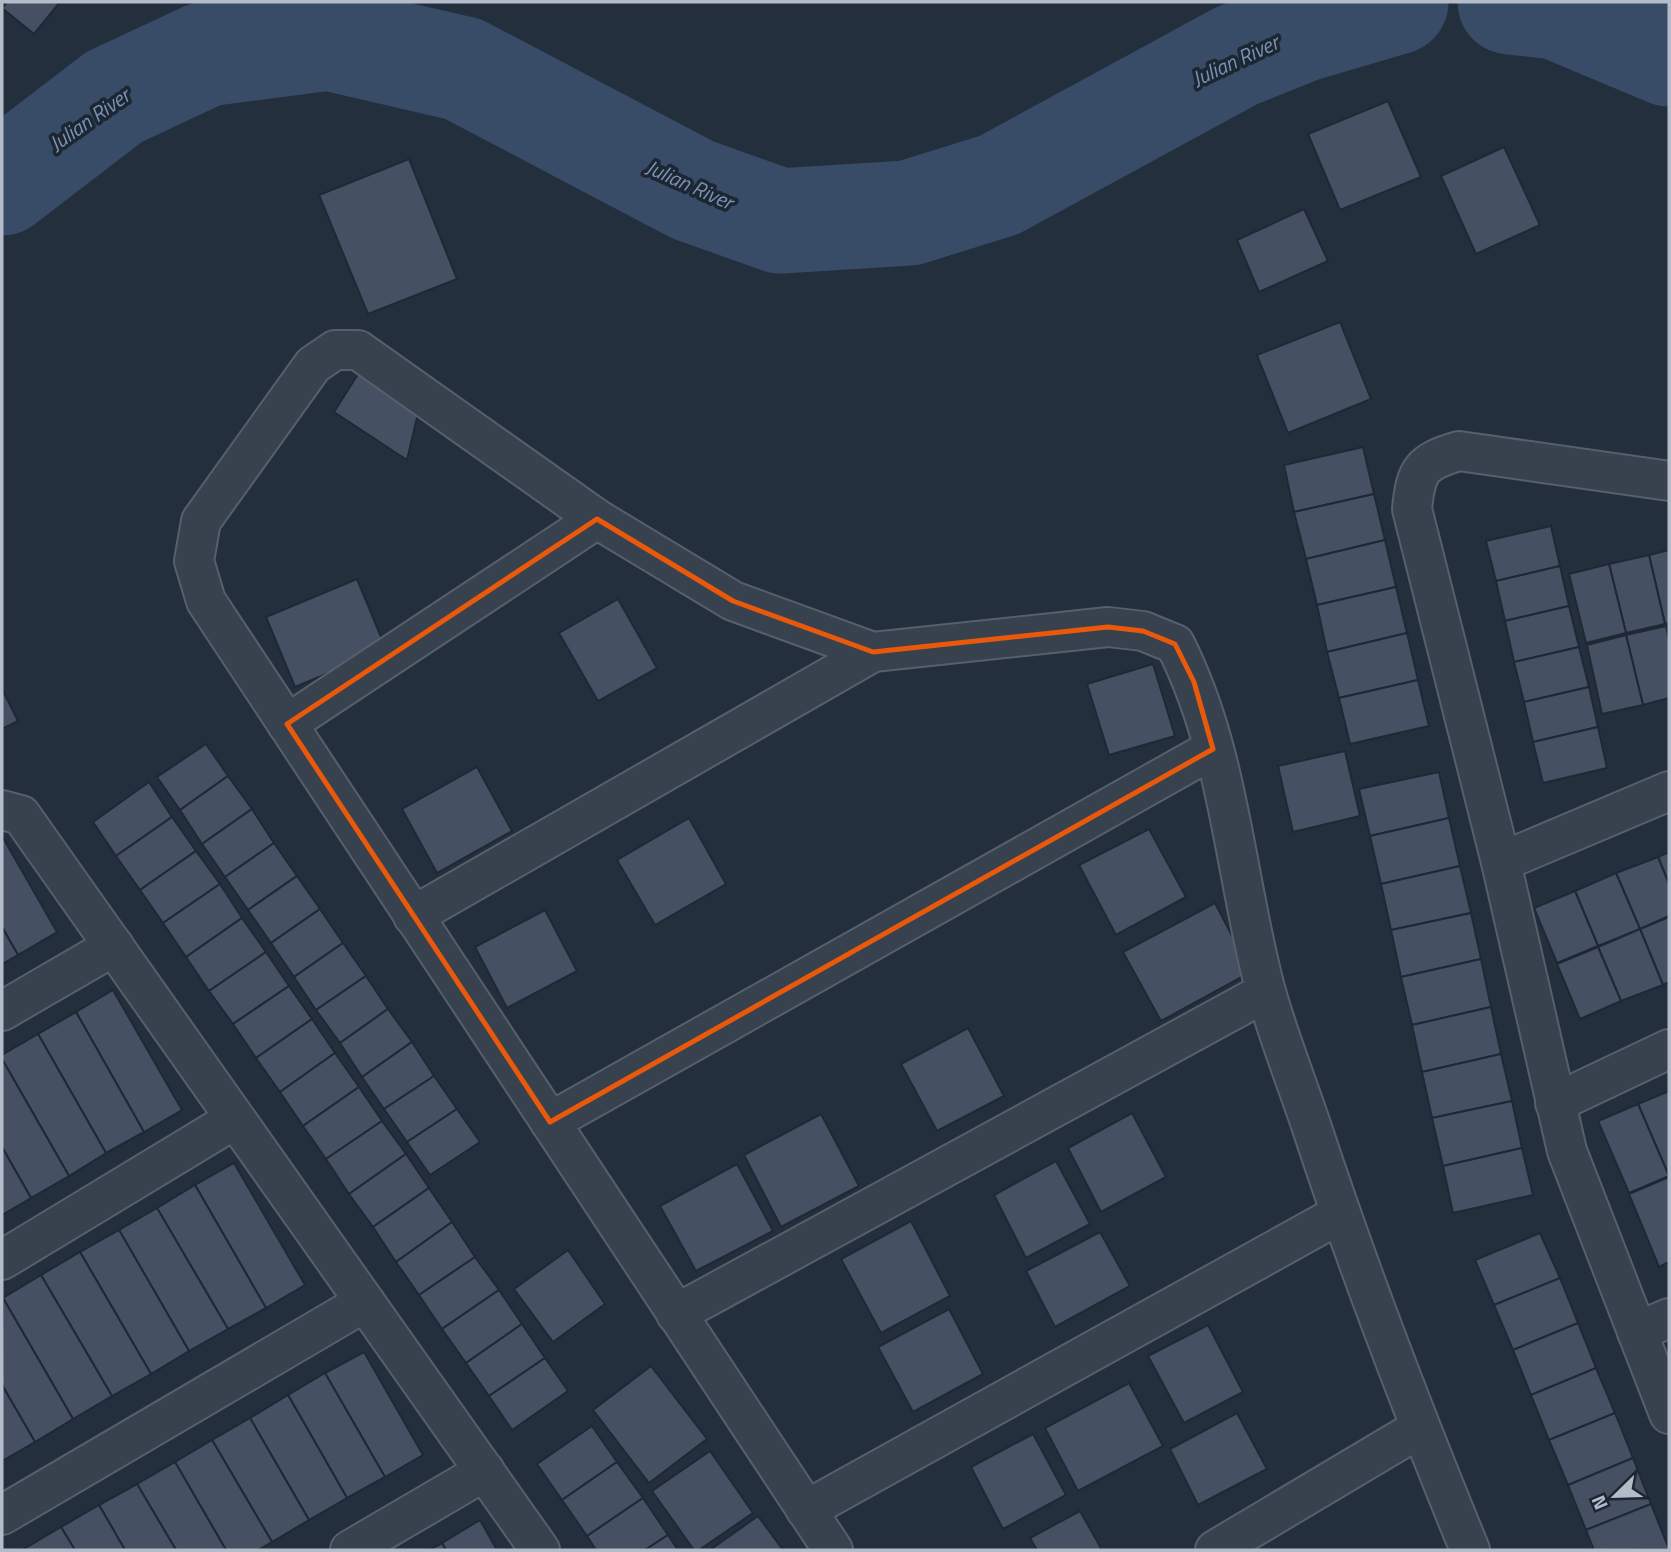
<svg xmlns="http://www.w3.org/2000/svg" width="1671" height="1552" font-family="'Titillium Web',sans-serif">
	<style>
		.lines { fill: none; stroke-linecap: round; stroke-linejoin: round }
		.river { stroke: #394c67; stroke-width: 105 }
		.building { fill: #455162; stroke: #1f2835; stroke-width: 2 }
		.minor-casing { stroke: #565f6c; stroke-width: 42 }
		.minor { stroke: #38414e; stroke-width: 38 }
		.marked { fill: none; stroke: #e8590c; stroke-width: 5; stroke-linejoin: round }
		.labels { text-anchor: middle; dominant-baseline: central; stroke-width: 7; stroke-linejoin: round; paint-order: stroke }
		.water-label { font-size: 21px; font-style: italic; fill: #7c92b1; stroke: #1d2633 }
	</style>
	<rect width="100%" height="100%" fill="#242f3e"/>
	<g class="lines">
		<g class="river">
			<path d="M1510,2L1557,7L1669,54"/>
			<path d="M2,183L114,97L206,54L329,38L463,69L693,190L780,221L909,213L999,185L1236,56L1301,30L1396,2"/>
		</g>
	</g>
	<g class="building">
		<path d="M7,2H60L34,34L2,8Z"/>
		<path d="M1388,101L1421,177L1340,210L1308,134Z"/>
		<path d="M1504,147L1540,225L1476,254L1441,176Z"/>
		<path d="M409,159L457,279L368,314L319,195Z"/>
		<path d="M1304,209L1328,261L1259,292L1237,240Z"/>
		<path d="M1340,322L1371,399L1288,433L1257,355Z"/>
		<path d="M360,371L419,409L407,460L334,412Z"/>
		<path d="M1363,447L1374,494L1294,512L1284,465Z"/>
		<path d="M1374,494L1385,540L1306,559L1294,512Z"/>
		<path d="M1551,526L1560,566L1496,581L1486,541Z"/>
		<path d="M1385,540L1396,587L1317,605L1306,559Z"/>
		<path d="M1669,550V623L1665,624L1649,555Z"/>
		<path d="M1649,555L1665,624L1626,633L1609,564Z"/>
		<path d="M1609,564L1626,633L1586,643L1569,574Z"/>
		<path d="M1560,566L1569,606L1505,621L1496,581Z"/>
		<path d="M357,579L386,649L295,687L266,617Z"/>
		<path d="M1396,587L1407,633L1327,652L1317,605Z"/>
		<path d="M618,599L657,668L598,701L559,633Z"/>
		<path d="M1569,606L1579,647L1514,662L1505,621Z"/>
		<path d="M1666,626L1669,640V698L1643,705L1626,635Z"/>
		<path d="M1407,633L1418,680L1339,698L1327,652Z"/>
		<path d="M1626,635L1643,705L1602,714L1587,645Z"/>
		<path d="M1579,647L1589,687L1524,702L1514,662Z"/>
		<path d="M1153,664L1175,736L1109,755L1087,684Z"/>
		<path d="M1418,680L1429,726L1350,744L1339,698Z"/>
		<path d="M1589,687L1598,727L1533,742L1524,702Z"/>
		<path d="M2,689L18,721L2,729Z"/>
		<path d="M1598,727L1607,768L1543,783L1533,742Z"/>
		<path d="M206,744L228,776L180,810L157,777Z"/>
		<path d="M1345,751L1360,816L1293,832L1278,766Z"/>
		<path d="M477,767L512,831L437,873L402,809Z"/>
		<path d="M1439,772L1449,818L1370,836L1359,789Z"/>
		<path d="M228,776L252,809L202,844L180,810Z"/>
		<path d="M149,782L172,817L116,856L93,822Z"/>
		<path d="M252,809L274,843L225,877L202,844Z"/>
		<path d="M172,817L196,851L140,890L116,856Z"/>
		<path d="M689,818L726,884L655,925L617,860Z"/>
		<path d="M1449,818L1460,866L1381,884L1370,836Z"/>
		<path d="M1149,829L1186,897L1116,935L1079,865Z"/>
		<path d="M2,836L57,932L18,955L2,927Z"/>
		<path d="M274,843L297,876L248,910L225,877Z"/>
		<path d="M196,851L220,884L163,923L140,890Z"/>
		<path d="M1669,852V884L1658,857Z"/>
		<path d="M1658,857L1669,884V916L1640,929L1616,873Z"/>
		<path d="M1460,866L1471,913L1391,930L1381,884Z"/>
		<path d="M1616,873L1640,929L1598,946L1575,891Z"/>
		<path d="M297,876L320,909L271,943L248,910Z"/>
		<path d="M220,884L242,918L186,957L163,923Z"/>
		<path d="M1575,891L1598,946L1557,963L1534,908Z"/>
		<path d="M1215,903L1251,972L1161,1021L1123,952Z"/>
		<path d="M320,909L343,943L294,977L271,943Z"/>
		<path d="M545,910L577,971L507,1008L475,947Z"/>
		<path d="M1471,913L1481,959L1401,977L1391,930Z"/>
		<path d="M1669,917V982L1663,985L1640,929Z"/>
		<path d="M242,918L266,952L209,991L186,957Z"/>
		<path d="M2,927L18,955L2,964Z"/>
		<path d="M1640,929L1663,985L1621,1001L1598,947Z"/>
		<path d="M343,943L366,976L316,1010L294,977Z"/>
		<path d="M1598,947L1621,1001L1580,1019L1557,964Z"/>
		<path d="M266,952L289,986L233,1024L209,991Z"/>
		<path d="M1481,959L1491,1007L1412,1025L1401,977Z"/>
		<path d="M366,976L388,1009L340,1043L316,1010Z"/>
		<path d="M289,986L312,1019L256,1058L233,1024Z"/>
		<path d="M113,990L182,1110L144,1132L76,1012Z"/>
		<path d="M1491,1007L1501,1054L1422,1072L1412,1025Z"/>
		<path d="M388,1009L412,1042L362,1077L340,1043Z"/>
		<path d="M76,1012L144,1132L106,1153L38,1034Z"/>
		<path d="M312,1019L335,1053L280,1092L256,1058Z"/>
		<path d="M968,1028L1004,1096L937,1131L901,1064Z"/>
		<path d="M38,1034L106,1153L69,1176L2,1059V1055Z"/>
		<path d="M412,1042L434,1076L384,1109L362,1077Z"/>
		<path d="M335,1053L359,1087L303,1126L280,1092Z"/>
		<path d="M1501,1054L1512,1101L1432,1118L1422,1072Z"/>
		<path d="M2,1059L69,1176L31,1198L2,1147Z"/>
		<path d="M434,1076L457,1109L407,1142L384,1109Z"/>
		<path d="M359,1087L382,1121L326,1159L303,1126Z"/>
		<path d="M1669,1091V1176L1638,1104Z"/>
		<path d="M1512,1101L1522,1148L1443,1166L1432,1118Z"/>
		<path d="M1638,1104L1669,1176L1629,1193L1598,1121Z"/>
		<path d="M457,1109L480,1142L430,1175L407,1142Z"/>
		<path d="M1132,1113L1166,1177L1101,1212L1068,1148Z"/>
		<path d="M821,1114L859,1186L781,1227L744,1155Z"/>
		<path d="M382,1121L406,1154L349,1194L326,1159Z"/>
		<path d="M2,1147L31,1198L2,1215Z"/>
		<path d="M1522,1148L1533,1195L1453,1213L1443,1166Z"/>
		<path d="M406,1154L429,1188L373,1227L349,1194Z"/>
		<path d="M1056,1161L1090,1224L1026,1258L994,1195Z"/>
		<path d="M234,1163L305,1285L266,1308L195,1185Z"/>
		<path d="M737,1164L773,1231L696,1271L660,1206Z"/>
		<path d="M1669,1177V1262L1659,1267L1629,1194Z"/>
		<path d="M195,1185L266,1308L228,1329L157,1208Z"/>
		<path d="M429,1188L452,1222L396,1262L373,1227Z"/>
		<path d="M157,1208L228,1329L189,1351L119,1230Z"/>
		<path d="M911,1221L950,1296L881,1333L841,1259Z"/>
		<path d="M452,1222L475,1257L419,1295L396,1262Z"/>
		<path d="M119,1230L189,1351L151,1374L80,1252Z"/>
		<path d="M1100,1232L1130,1286L1055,1327L1026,1271Z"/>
		<path d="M1540,1233L1560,1278L1494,1305L1475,1260Z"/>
		<path d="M568,1250L605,1304L553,1342L514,1289Z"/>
		<path d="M80,1252L151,1374L112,1396L41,1275Z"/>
		<path d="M475,1257L499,1290L442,1329L419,1295Z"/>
		<path d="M41,1275L112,1396L73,1419L3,1298Z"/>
		<path d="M1560,1278L1578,1323L1513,1350L1494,1305Z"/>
		<path d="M499,1290L522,1324L466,1363L442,1329Z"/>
		<path d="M3,1298L73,1419L35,1442L2,1385Z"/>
		<path d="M949,1309L983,1374L913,1412L878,1347Z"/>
		<path d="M1578,1323L1596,1368L1531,1395L1513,1350Z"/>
		<path d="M522,1324L545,1358L489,1396L466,1363Z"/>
		<path d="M1208,1325L1243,1392L1184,1423L1148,1356Z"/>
		<path d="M364,1352L423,1455L385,1477L325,1373Z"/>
		<path d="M545,1358L568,1391L512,1430L489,1396Z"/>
		<path d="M651,1366L707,1439L649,1483L593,1410Z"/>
		<path d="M1596,1368L1615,1413L1549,1440L1531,1395Z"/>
		<path d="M325,1373L385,1477L347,1498L288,1395Z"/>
		<path d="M1129,1383L1163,1446L1078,1491L1045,1428Z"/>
		<path d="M2,1385L35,1442L2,1461Z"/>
		<path d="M288,1395L347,1498L309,1520L250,1418Z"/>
		<path d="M1237,1413L1267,1469L1198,1505L1170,1449Z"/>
		<path d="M1615,1413L1633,1458L1568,1485L1549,1440Z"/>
		<path d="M250,1418L309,1520L272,1542L212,1440Z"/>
		<path d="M592,1426L617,1462L562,1500L537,1464Z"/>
		<path d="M1033,1434L1066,1495L1003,1529L971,1467Z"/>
		<path d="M212,1440L272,1542L258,1550H226L175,1462Z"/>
		<path d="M710,1451L753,1513L699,1550H694L652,1491Z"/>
		<path d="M1633,1458L1651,1504L1586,1530L1568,1485Z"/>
		<path d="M175,1462L226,1550H176L137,1484Z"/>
		<path d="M617,1462L643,1498L587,1536L562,1500Z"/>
		<path d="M137,1484L176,1550H125L99,1505Z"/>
		<path d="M643,1498L668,1535L645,1550H596L587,1536Z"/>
		<path d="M1651,1504L1669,1549L1594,1550L1586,1530Z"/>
		<path d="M99,1505L125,1550H75L61,1527Z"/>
		<path d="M1080,1511L1102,1550H1037L1030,1538Z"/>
		<path d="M758,1516L783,1550H710Z"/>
		<path d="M480,1520L497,1550H446L442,1543Z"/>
		<path d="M61,1527L75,1550H24V1549Z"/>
		<path d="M668,1535L678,1550H645Z"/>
		<path d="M442,1543L446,1550H429Z"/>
	</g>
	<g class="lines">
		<defs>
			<g id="minor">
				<path d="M1669,481L1459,451C1421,462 1416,470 1412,509L1501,862L1567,1151L1669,1414"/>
				<path d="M287,724L597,519"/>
				<path d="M2,810L21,815L540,1550"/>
				<path d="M1501,862L1669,791"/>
				<path d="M413,916L873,652"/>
				<path d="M2,1011L114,946"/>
				<path d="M1555,1103L1669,1049"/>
				<path d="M550,1122L1213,749"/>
				<path d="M2,1260L235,1119"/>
				<path d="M676,1314L1266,992"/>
				<path d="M1637,1332L1669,1318"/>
				<path d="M806,1510L1340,1214"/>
				<path d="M2,1515L365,1302"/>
				<path d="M350,1550L485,1471"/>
				<path d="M833,1550L206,601L194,561L201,521L313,365L335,350H358L597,519L733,601L873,652L1108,627L1143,631L1175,644C1230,752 1235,877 1266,992C1279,1038 1297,1083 1312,1128C1359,1271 1413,1411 1470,1550"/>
				<path d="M1215,1550L1420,1428"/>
			</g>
		</defs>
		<use href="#minor" class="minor-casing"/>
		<use href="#minor" class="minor"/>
	</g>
	<path class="marked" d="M597,519L733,601L873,652L1108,627L1143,631L1175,644L1194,682L1213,749L550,1122L287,724Z"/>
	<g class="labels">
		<g class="water-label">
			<text transform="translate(1235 60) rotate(-25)">Julian River</text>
			<text transform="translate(89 119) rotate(-35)">Julian River</text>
			<text transform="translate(690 184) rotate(24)">Julian River</text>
		</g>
	</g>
	<rect width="1671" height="1552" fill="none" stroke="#b4bcc9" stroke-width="7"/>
	<g transform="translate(1615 1496) rotate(247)" stroke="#1d2633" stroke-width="5" paint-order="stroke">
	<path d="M0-5L12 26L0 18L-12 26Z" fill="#b4bcc9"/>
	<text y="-10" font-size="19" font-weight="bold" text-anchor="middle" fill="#b4bcc9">N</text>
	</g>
</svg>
